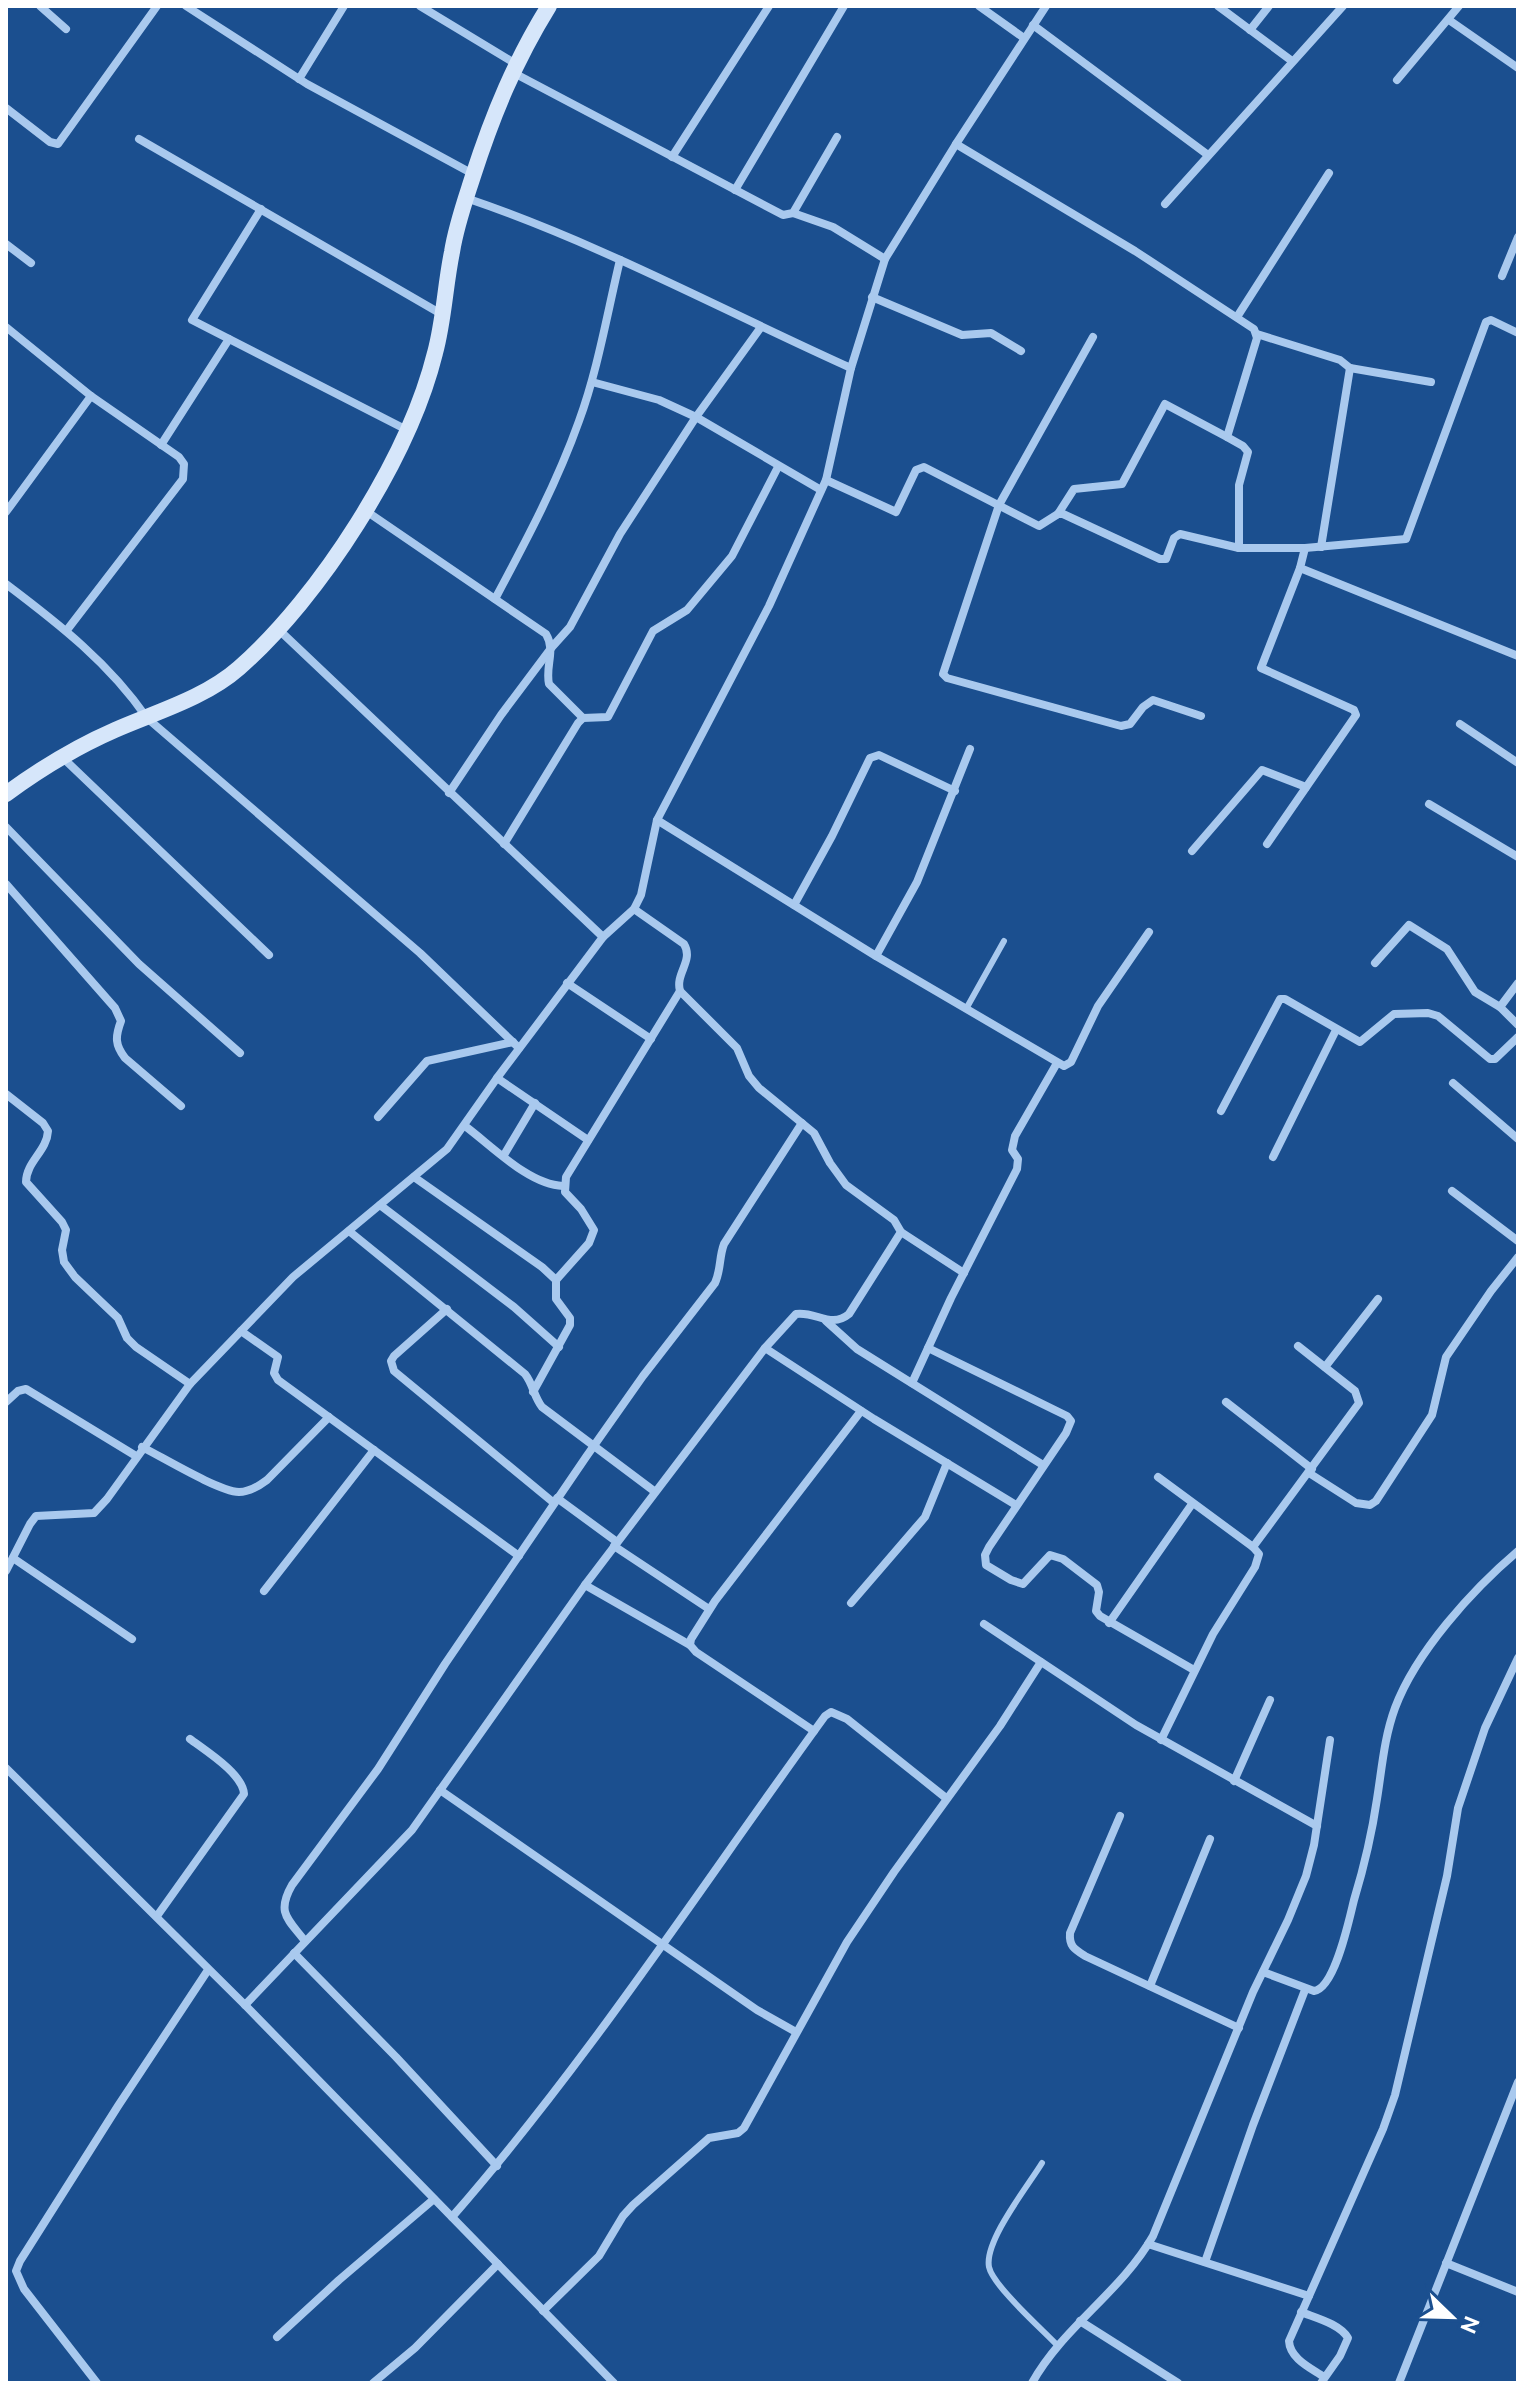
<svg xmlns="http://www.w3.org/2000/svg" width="1524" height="2389" font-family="Ubuntu,sans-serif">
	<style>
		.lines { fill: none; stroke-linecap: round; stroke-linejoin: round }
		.lane { stroke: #a9c9ee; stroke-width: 6 }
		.street { stroke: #a9c9ee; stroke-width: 8 }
		.secondary { stroke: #d6e6fa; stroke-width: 16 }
	</style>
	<rect width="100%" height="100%" fill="#1b4f8f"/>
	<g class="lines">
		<g class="lane">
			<path d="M966,1009L1004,941"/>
			<path d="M1042,2163C1028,2186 984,2241 989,2267C993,2286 1043,2330 1058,2346"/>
		</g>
		<g class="street">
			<path d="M40,6L66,29"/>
			<path d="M186,6L307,84L473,174"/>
			<path d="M420,6L516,64"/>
			<path d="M979,6L1024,38"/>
			<path d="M1218,6L1292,61"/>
			<path d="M1449,20L1518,68"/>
			<path d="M1033,25L1208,155"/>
			<path d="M1250,30L1269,6"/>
			<path d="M512,72L783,215L793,213L837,137"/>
			<path d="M299,79L344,6"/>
			<path d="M1397,80L1459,6"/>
			<path d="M6,108L50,142L58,144L157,6"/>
			<path d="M139,139L443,315"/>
			<path d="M956,144L1046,6"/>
			<path d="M672,157L769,6"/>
			<path d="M735,190L844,6"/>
			<path d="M466,198C599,243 724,311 851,368"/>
			<path d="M1165,204L1343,6"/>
			<path d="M261,209L192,320L407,430"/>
			<path d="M793,213L833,227L885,259"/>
			<path d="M6,244L31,263"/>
			<path d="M1502,276L1518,237"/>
			<path d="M872,297L962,335L991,333L1021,351"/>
			<path d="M1237,317L1329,173"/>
			<path d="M6,327L91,396L179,457L184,464L183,479L67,630"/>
			<path d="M1257,334L1340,360L1350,368L1431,382"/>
			<path d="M1093,337L999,505L943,674L947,678L1121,726L1130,724L1143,707L1153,700L1201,716"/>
			<path d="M592,382L659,400L696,417L821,490"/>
			<path d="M161,445L229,339"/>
			<path d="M826,480L896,512L916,470L924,467L1039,526L1058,514H1063L1160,559H1166L1174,538L1180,534L1239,548"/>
			<path d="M366,511L546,634C556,651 545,666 549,684L583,718"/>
			<path d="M6,512L91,396"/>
			<path d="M1058,514L1074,489L1122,484L1165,404L1227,437"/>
			<path d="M1321,547L1350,368"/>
			<path d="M1305,548L1406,539L1486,322L1491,320L1518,333"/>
			<path d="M6,584C59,624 109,663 147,718L420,953L519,1048"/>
			<path d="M495,599C526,541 557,483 579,421C598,369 607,314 620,260"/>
			<path d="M278,629L603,937"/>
			<path d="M1460,724L1518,763"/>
			<path d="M62,757L269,955"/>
			<path d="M449,793L501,715L552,647L570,627L620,534L696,417L761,327"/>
			<path d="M1429,804L1518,857"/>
			<path d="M657,820L876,956L1064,1066L1071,1062L1098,1006L1149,932"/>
			<path d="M6,827L139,964L240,1053"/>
			<path d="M504,844L578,723L583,718L608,717L653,631L687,610L732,556L778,467"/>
			<path d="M1267,844L1356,715L1354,710L1261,668L1300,568"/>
			<path d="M1192,851L1262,770L1306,787"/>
			<path d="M6,884L115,1008L121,1021C115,1037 115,1045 125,1058L181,1106"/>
			<path d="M794,905L832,836L870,758L879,755L955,791"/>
			<path d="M876,956L917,882L970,749"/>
			<path d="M1375,963L1409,925L1447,949L1475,992L1500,1007"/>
			<path d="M567,983L651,1039"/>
			<path d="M1518,983L1500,1007L1518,1025"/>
			<path d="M497,1078L588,1140"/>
			<path d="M1453,1083L1518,1139"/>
			<path d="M6,1094L43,1123L48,1131C47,1151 26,1162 26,1182L62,1222L66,1230L62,1250L64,1262L75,1277L118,1318L127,1338L136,1347L190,1384"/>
			<path d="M1221,1111L1280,999H1285L1360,1042L1394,1014L1428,1013L1438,1016L1490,1059H1495L1518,1037"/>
			<path d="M378,1117L427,1061L513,1042"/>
			<path d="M465,1126C492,1146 529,1185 563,1186"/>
			<path d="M504,1155L535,1103"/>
			<path d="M1273,1157L1336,1030"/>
			<path d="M414,1177L542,1267L556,1280V1299L570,1318V1325L533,1392"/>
			<path d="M1452,1191L1518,1241"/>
			<path d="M380,1205L514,1307L559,1347"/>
			<path d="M349,1231L525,1374C533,1384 534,1397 542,1407L654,1491"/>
			<path d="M901,1232L964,1273"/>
			<path d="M556,1280L589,1243L594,1230L581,1209L565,1192L566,1177L680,991"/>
			<path d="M447,1309L394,1356L391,1361L394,1371L554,1503"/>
			<path d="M826,1321L857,1349L1043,1465"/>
			<path d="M241,1331L278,1357L274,1373L278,1380L519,1556"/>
			<path d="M765,1348L874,1419L1016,1505"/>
			<path d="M928,1348L1067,1416L1071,1421L1066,1433L989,1547L985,1555L986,1565L1011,1580L1023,1584L1050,1555L1063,1559L1097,1585L1099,1592L1096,1611L1100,1616L1194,1670"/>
			<path d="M1325,1367L1378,1299"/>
			<path d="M912,1383L951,1298L1017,1169L1018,1159L1012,1150L1015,1136L1057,1063"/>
			<path d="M6,1402L18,1391L26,1389L136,1456"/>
			<path d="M1226,1402L1312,1469"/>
			<path d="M142,1447C164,1458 218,1491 239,1492C250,1492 259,1486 267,1480L329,1417"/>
			<path d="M1309,1473L1356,1503L1370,1505L1376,1501L1432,1415L1446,1357L1491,1291L1518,1257"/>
			<path d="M1158,1477L1253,1547L1259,1554L1255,1567L1213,1634L1161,1740"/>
			<path d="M557,1498L617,1542"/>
			<path d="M614,1546L709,1609"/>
			<path d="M1253,1547L1359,1403L1355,1391L1298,1346"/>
			<path d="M13,1558L132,1639"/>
			<path d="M6,1571L30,1524L36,1516L94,1513L107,1499L190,1384L293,1277L447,1149L497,1078L603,937L634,909L641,895L657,820L769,606L826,480L851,368L885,259L956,144L1135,251L1254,329L1257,338L1227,437L1243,446L1248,452L1239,485V548H1305L1300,568L1518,656"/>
			<path d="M585,1585L690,1645"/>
			<path d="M264,1591L374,1450"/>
			<path d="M851,1603L925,1517L947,1463"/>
			<path d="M1109,1623L1192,1504"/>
			<path d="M984,1624L1136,1725L1317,1826"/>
			<path d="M814,1731L696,1652L690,1645L691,1639L715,1601L861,1411"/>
			<path d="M6,1768L245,2005L614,2383"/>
			<path d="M1234,1781L1270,1700"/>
			<path d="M440,1790L757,2010L796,2032"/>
			<path d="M1120,1816L1070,1933C1069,1946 1074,1949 1085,1956L1239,2028"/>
			<path d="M157,1916L244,1794C243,1774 206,1751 190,1739"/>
			<path d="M305,1941C288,1919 276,1913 292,1885L378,1769L445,1664L586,1457L643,1376L715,1283C721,1270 719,1257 724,1244L802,1123"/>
			<path d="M294,1953L396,2057L497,2166"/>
			<path d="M1263,1972L1314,1991C1335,1988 1349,1920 1354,1900C1364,1867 1372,1833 1377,1799C1382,1768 1384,1738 1395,1708C1416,1652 1472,1590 1518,1551"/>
			<path d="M1150,1986L1210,1839"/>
			<path d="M245,2005L412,1830L585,1585L765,1348L796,1314C816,1311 831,1329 849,1314L901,1232L894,1220L846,1185L830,1163L814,1133L759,1088L749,1076L737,1048L680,991C675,973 694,961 684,944L634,909"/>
			<path d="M452,2217C589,2060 702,1885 825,1716L831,1712L847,1719L946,1798"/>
			<path d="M1148,2244L1309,2296"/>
			<path d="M1205,2262L1253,2125L1305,1990"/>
			<path d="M1446,2263L1518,2292"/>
			<path d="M543,2311L599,2256L623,2216L633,2205L709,2138L738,2133L744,2128L847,1942L894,1872L1000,1726L1041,1662"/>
			<path d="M1301,2312C1316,2318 1340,2324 1348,2338L1340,2356L1321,2383"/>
			<path d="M1080,2321L1178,2383"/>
			<path d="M277,2337L339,2280L434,2199"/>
			<path d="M1324,2377C1311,2368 1290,2359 1289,2341L1383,2129L1395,2095L1447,1876L1458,1808L1485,1728L1518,1658"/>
			<path d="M97,2383L24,2289L16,2271L20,2261L118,2106L208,1970"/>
			<path d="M373,2383L415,2348L498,2264"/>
			<path d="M1032,2383C1063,2327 1121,2292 1153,2236L1253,1992L1288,1920L1306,1876L1314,1845L1330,1740"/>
			<path d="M1399,2383L1518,2082"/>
		</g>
		<path class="secondary" d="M6,794C40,769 76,747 115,730C156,712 205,698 239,668C320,597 409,458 435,353C444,320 445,286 452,252C456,226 465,201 473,176C493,114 515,61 549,6"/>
	</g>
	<rect width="1524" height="2389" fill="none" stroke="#ffffff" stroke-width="16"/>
	<g transform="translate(1452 2317) rotate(113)" stroke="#1b4f8f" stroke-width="6" paint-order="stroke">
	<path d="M0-6L14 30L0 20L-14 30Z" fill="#ffffff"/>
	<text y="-12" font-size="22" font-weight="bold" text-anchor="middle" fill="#ffffff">N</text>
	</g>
</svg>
